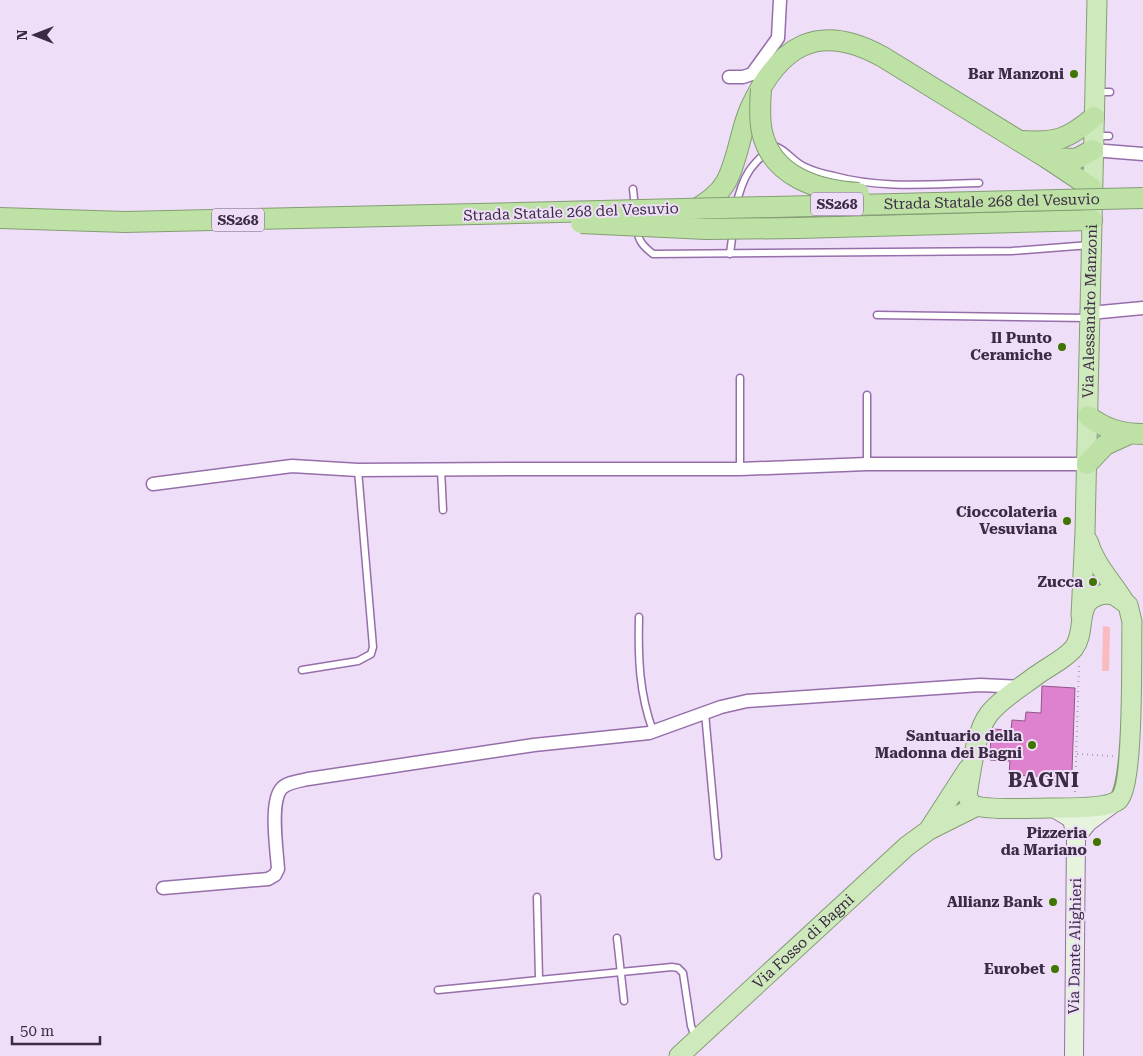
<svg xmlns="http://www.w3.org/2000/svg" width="1143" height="1056" font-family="'Roboto Serif',serif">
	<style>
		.green { fill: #f9bbbf }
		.building { fill: #de81ce; stroke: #905685 }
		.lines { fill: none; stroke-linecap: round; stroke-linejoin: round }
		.service-casing { stroke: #966eaa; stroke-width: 9 }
		.minor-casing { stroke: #966eaa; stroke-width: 15 }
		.secondary-casing { stroke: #966eaa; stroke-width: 20 }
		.primary-casing { stroke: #859d75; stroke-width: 21 }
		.trunk-casing { stroke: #859d75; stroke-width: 22 }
		.path { stroke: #b1a0ba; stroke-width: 2; stroke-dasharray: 1 4; stroke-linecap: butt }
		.service { stroke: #fff; stroke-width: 6 }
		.minor { stroke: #fff; stroke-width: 12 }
		.secondary { stroke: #e6f4de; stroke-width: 18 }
		.primary { stroke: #cee9bc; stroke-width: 19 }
		.trunk { stroke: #bee2a6; stroke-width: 20 }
		.trunk-bridge-casing { stroke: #859d75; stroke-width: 22; stroke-linecap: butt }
		.trunk-bridge { stroke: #bee2a6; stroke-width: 20 }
		.poi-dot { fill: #3f7500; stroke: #efdef8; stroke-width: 2 }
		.labels { text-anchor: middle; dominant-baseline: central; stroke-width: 4; stroke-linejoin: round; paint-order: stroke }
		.shield { fill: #efdef8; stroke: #72617a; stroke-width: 1 }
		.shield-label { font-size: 14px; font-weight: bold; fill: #3c2b44 }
		.poi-label { font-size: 15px; font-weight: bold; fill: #3c2b44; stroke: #efdef8; text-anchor: end }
		.street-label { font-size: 15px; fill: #3c2b44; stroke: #efdef8 }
		.district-label { font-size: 20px; font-weight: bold; letter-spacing: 1px; fill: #3c2b44; stroke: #efdef8 }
	</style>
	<rect width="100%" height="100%" fill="#efdef8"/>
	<path class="green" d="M1103,626L1110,627L1109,671H1102Z"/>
	<path class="building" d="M1042,686L1075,688L1072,771H1062V784H1053V777L1009,775L1010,761L990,760L991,729L1011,730L1012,720L1025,721L1026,712L1041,713Z"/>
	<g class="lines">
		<defs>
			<g id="service">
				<path d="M1098,92H1110"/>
				<path d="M1097,136H1109"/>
				<path d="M633,189L635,208"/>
				<path d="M736,206C743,175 750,166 773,146C785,148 793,162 805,167C813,171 824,174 834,176C881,189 931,184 979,183"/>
				<path d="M637,228C638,241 643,246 653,254L1012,251L1090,245"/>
				<path d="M730,254L733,230"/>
				<path d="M877,315L1088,318"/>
				<path d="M740,378V469"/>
				<path d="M867,395V464"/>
				<path d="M441,469L443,510"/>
				<path d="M639,617C638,657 639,693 653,731"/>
				<path d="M302,670L358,661L371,654L373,647L358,470"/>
				<path d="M705,713L718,856"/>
				<path d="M537,897L539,978"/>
				<path d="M617,938L624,1001"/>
				<path d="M438,990L672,967L678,968L683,973L691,1026L696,1039"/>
			</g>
			<g id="minor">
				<path d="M729,77H743L752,74L778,38L780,0"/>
				<path d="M1093,150L1143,154"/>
				<path d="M1090,313L1143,308"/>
				<path d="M153,484L292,466L358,470L513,469H740L867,464H1087"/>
				<path d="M163,888L268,879L275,875L278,869C277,851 269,801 282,788C288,782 300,781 308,779L534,745L649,733L721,707L747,701L980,685L1021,687"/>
			</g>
			<g id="secondary">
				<path d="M1054,808L1072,819L1076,837L1074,1056"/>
				<path d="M1076,837L1088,822L1111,805"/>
			</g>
			<g id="primary">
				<path d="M1088,541C1095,565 1111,580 1124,601"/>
				<path d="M1106,594L1114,595L1128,605L1132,622C1131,649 1135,791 1117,801C1105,809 1065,808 1050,808C1033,808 983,811 971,804L967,795C971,773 975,732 989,714C1001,699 1021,687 1037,675C1048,667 1065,659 1074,648C1088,629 1072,598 1106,594Z"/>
				<path id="s1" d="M1081,616L1085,532L1097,0"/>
				<path d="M930,828L968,769"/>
				<path id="s2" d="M679,1056L907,846L929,830L975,807"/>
			</g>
			<g id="trunk">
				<path d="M1021,141C1056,143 1067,140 1094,117"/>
				<path d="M1047,158L1076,159L1093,150"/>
				<path d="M698,208C709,201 719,194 726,182C738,160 740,132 750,109C779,45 818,21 883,57L1047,158L1092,188"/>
				<path d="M0,218L125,222L477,214"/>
				<path d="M798,228L1092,220"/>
				<path d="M1088,416C1105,429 1121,434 1143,434"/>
				<path d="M1087,464L1105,445L1129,434"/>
			</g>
		</defs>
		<use href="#service" class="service-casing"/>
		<use href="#minor" class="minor-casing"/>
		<use href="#secondary" class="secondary-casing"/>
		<use href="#primary" class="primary-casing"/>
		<use href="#trunk" class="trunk-casing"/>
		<g class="path">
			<path d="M1077,754L1113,756"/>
			<path d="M1075,792L1079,665"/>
		</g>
		<use href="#service" class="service"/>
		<use href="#minor" class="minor"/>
		<use href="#secondary" class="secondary"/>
		<use href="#primary" class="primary"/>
		<use href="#trunk" class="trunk"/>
		<defs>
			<g id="trunk-bridge">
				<path d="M761,89C760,103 759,118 762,132C772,177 819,191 859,193"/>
				<path id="s3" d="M477,214L1143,198"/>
				<path d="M581,223L706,229L798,228"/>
			</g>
		</defs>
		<use href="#trunk-bridge" class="trunk-bridge-casing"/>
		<use href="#trunk-bridge" class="trunk-bridge"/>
	</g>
	<g class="poi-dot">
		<circle cx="1074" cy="74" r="5"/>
		<circle cx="1062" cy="347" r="5"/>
		<circle cx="1067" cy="521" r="5"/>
		<circle cx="1093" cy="582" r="5"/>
		<circle cx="1032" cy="745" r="5"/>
		<circle cx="1097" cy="842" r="5"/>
		<circle cx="1053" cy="902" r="5"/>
		<circle cx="1055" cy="969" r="5"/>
	</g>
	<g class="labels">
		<g class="shield">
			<rect x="811" y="192.5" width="52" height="23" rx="4"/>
			<rect x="212" y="208.5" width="52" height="23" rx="4"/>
		</g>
		<g class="shield-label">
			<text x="837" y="204">SS268</text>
			<text x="238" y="220">SS268</text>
		</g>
		<g class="poi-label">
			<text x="1064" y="74">Bar Manzoni</text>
			<text x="1052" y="338">Il Punto<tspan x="1052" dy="17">Ceramiche</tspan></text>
			<text x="1057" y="512">Cioccolateria<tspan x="1057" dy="17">Vesuviana</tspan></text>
			<text x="1083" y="582">Zucca</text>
			<text x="1022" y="736">Santuario della<tspan x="1022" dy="17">Madonna dei Bagni</tspan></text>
			<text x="1087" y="833">Pizzeria<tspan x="1087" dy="17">da Mariano</tspan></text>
			<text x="1043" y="902">Allianz Bank</text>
			<text x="1045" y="969">Eurobet</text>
		</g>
		<g class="street-label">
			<text stroke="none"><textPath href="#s3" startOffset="515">Strada Statale 268 del Vesuvio</textPath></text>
			<text transform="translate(571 212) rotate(-2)">Strada Statale 268 del Vesuvio</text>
			<text stroke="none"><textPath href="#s1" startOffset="305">Via Alessandro Manzoni</textPath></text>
			<text stroke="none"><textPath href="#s2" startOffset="169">Via Fosso di Bagni</textPath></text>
			<text transform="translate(1075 946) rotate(-89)">Via Dante Alighieri</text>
		</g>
		<g class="district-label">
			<text x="1044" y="780">BAGNI</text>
		</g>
	</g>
	<g transform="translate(35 35) rotate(270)" stroke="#efdef8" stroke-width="4" paint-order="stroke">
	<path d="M0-4L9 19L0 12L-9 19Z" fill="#3c2b44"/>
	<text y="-8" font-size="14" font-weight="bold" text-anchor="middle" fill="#3c2b44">N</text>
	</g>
	<path d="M12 1036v8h88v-8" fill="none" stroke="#3c2b44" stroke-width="2.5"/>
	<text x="20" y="1036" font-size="15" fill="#3c2b44" stroke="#efdef8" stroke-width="4" paint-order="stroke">50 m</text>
</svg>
